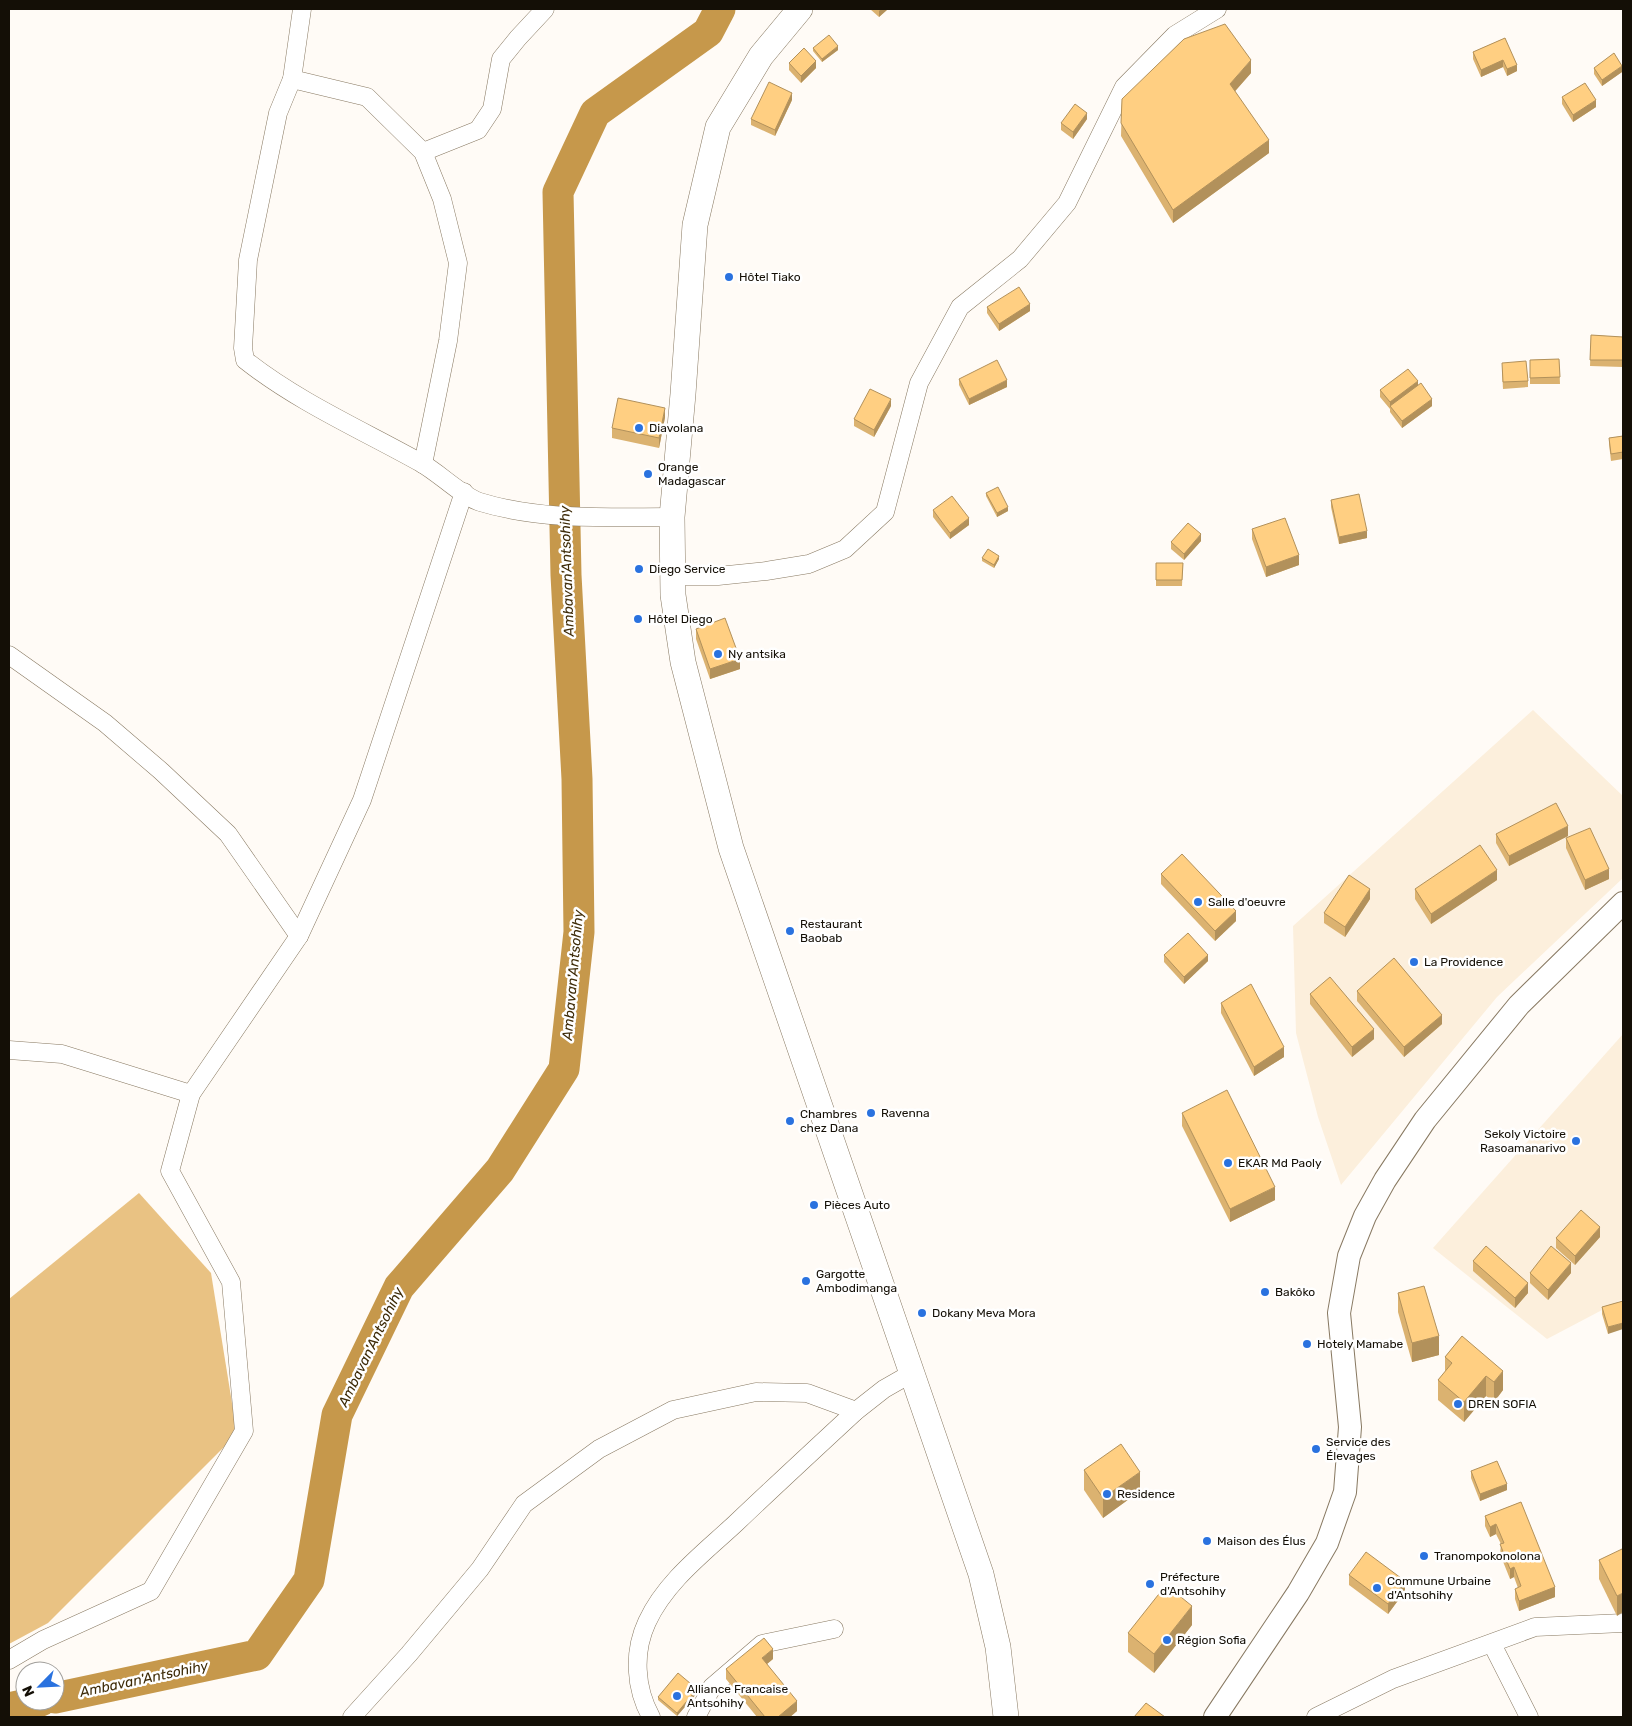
<svg xmlns="http://www.w3.org/2000/svg" width="1632" height="1726" font-family="Rubik,sans-serif">
	<style>
		.built { fill: #fcefdc }
		.green { fill: #e9c283 }
		.lines { fill: none; stroke-linecap: round; stroke-linejoin: round }
		.river { stroke: #c6984b; stroke-width: 31 }
		.minor-casing { stroke: #887962; stroke-width: 19 }
		.tertiary-casing { stroke: #887962; stroke-width: 24 }
		.secondary-casing { stroke: #887962; stroke-width: 26 }
		.minor { stroke: #fff; stroke-width: 18 }
		.tertiary { stroke: #fff; stroke-width: 22 }
		.secondary { stroke: #fff; stroke-width: 25 }
		.wall { fill: #dbb270 }
		.shaded-wall { fill: #b2915b }
		.building { fill: #ffcf82; stroke: #b2915b }
		.poi-dot { fill: #2a72df; stroke: #fff; stroke-width: 2 }
		.labels { text-anchor: middle; dominant-baseline: central; stroke-width: 5; stroke-linejoin: round; paint-order: stroke }
		.poi-label { font-size: 12px; fill: #140f06; stroke: #fff; text-anchor: start }
		.water-label { font-size: 14px; font-style: italic; fill: #3e2b08; stroke: #fff }
	</style>
	<rect width="100%" height="100%" fill="#fffbf6"/>
	<g class="built">
		<path d="M1533,710L1623,796V878L1497,997L1341,1185L1318,1117L1296,1033L1293,926Z"/>
		<path d="M1623,1034V1299L1547,1339L1433,1248Z"/>
	</g>
	<path class="green" d="M139,1193L211,1273L237,1434L48,1623L9,1644V1299Z"/>
	<g class="lines">
		<g class="river">
			<path d="M55,1698L257,1655L309,1580L337,1415L399,1287L500,1170L564,1069L579,932L577,779L566,575L558,192L595,113L708,32L720,9"/>
			<path d="M9,1708L41,1701"/>
		</g>
		<defs>
			<g id="minor">
				<path d="M302,9L292,79L367,97L423,152L442,199L458,263L448,341L423,464"/>
				<path d="M292,79L278,113L248,260L243,348L245,360C298,402 362,430 421,463C438,472 463,497 480,502C542,521 608,517 672,517"/>
				<path d="M423,152L478,130L492,109L501,59L518,38L545,9"/>
				<path d="M672,576H718L766,571L809,564L845,549L885,512L919,383L960,307L1020,259L1067,203L1124,87L1175,35L1217,9"/>
				<path d="M9,655L105,723L161,771L228,834L299,936"/>
				<path d="M9,1050L62,1054L191,1094"/>
				<path d="M1492,1644L1529,1717"/>
				<path d="M9,1660L43,1640L151,1591L244,1431L231,1282L170,1171L191,1094L299,936L362,800L464,492"/>
				<path d="M352,1717L409,1654L480,1569L524,1504L599,1449L673,1410L756,1392L807,1393L856,1411"/>
				<path d="M651,1717C635,1688 633,1652 647,1622C666,1581 705,1552 736,1523C776,1485 816,1448 856,1411L884,1389L912,1373"/>
				<path d="M696,1717L712,1687L762,1644L834,1629"/>
				<path d="M1316,1717L1393,1679L1535,1627L1623,1623"/>
			</g>
			<path id="tertiary" d="M1215,1717L1298,1593L1327,1543L1345,1492L1350,1427L1339,1313L1349,1256L1365,1216L1385,1180L1425,1120L1519,1005L1623,903"/>
			<path id="secondary" d="M800,9L761,56L718,127L695,225L683,394L672,517L673,595L683,662L731,848L981,1574L998,1647L1006,1717"/>
		</defs>
		<use href="#minor" class="minor-casing"/>
		<use href="#tertiary" class="tertiary-casing"/>
		<use href="#secondary" class="secondary-casing"/>
		<use href="#minor" class="minor"/>
		<use href="#tertiary" class="tertiary"/>
		<use href="#secondary" class="secondary"/>
	</g>
	<g class="wall">
		<path d="M870,9H888L879,17Z"/>
		<path d="M1505,38L1517,71L1507,76L1503,67L1481,77L1473,59V52Z"/>
		<path d="M813,48L838,50L822,62L813,51Z"/>
		<path d="M789,63L816,68L801,83L789,70Z"/>
		<path d="M1594,68L1622,72L1602,86L1594,74Z"/>
		<path d="M1251,73L1235,91L1269,153L1173,223L1121,136L1122,99Z"/>
		<path d="M1562,97L1596,107L1573,122L1562,104Z"/>
		<path d="M792,100L775,136L751,125V119Z"/>
		<path d="M1087,119L1073,139L1061,130V123Z"/>
		<path d="M987,307L1030,311L999,331L987,313Z"/>
		<path d="M1591,335L1623,337V367L1590,366Z"/>
		<path d="M1559,359L1560,384H1530V360Z"/>
		<path d="M1502,370L1528,381V387L1503,389Z"/>
		<path d="M959,379L1007,387L969,405L959,385Z"/>
		<path d="M1418,386L1432,406L1402,428L1390,412V409L1380,397V390Z"/>
		<path d="M891,406L874,437L854,426V419Z"/>
		<path d="M665,417L659,448L612,438V428Z"/>
		<path d="M1623,436V459L1611,461L1609,444V438Z"/>
		<path d="M986,493L1008,511L997,517L986,496Z"/>
		<path d="M1331,500L1367,538L1339,544L1331,507Z"/>
		<path d="M933,510L969,525L950,539L933,517Z"/>
		<path d="M1252,529L1299,565L1266,577L1252,539Z"/>
		<path d="M1201,541L1184,560L1171,549V542Z"/>
		<path d="M982,558L999,559L994,568L982,561Z"/>
		<path d="M1156,563H1183L1182,586H1156Z"/>
		<path d="M696,629L740,669L710,679L696,639Z"/>
		<path d="M1496,834L1568,836L1509,866L1496,843Z"/>
		<path d="M1566,838L1609,879L1585,890L1566,848Z"/>
		<path d="M1161,874L1236,921L1215,941L1161,884Z"/>
		<path d="M1497,880L1431,924L1415,899V889Z"/>
		<path d="M1370,899L1345,937L1324,923V913Z"/>
		<path d="M1164,955L1208,961L1184,984L1164,962Z"/>
		<path d="M1357,991L1442,1024L1404,1057L1357,1001Z"/>
		<path d="M1310,994L1374,1039L1352,1057L1310,1004Z"/>
		<path d="M1221,1003L1284,1057L1254,1076L1221,1013Z"/>
		<path d="M1182,1113L1275,1200L1230,1222L1182,1126Z"/>
		<path d="M1600,1237L1575,1265L1556,1248V1238Z"/>
		<path d="M1473,1261L1528,1293L1515,1308L1473,1271Z"/>
		<path d="M1530,1273H1571L1548,1300L1530,1283Z"/>
		<path d="M1398,1293L1439,1355L1412,1362L1398,1312Z"/>
		<path d="M1623,1301L1608,1334L1602,1314V1307Z"/>
		<path d="M1462,1336L1503,1390L1494,1402L1486,1396L1464,1422L1438,1400V1380L1445,1372V1357Z"/>
		<path d="M1084,1470L1140,1491L1103,1518L1084,1490Z"/>
		<path d="M1471,1471L1507,1490L1480,1501L1471,1478Z"/>
		<path d="M1521,1502L1555,1597L1519,1611L1515,1599V1589L1518,1588L1514,1577L1510,1579L1500,1554L1501,1544L1496,1534L1490,1537L1485,1526V1516Z"/>
		<path d="M1623,1552L1617,1616L1599,1579V1560Z"/>
		<path d="M1349,1575L1405,1591L1388,1614L1349,1585Z"/>
		<path d="M1192,1625L1154,1673L1128,1652V1633Z"/>
		<path d="M773,1659L767,1664L797,1711L790,1717H757L726,1679V1669Z"/>
		<path d="M697,1693L677,1716L658,1700V1697Z"/>
	</g>
	<g class="shaded-wall">
		<path d="M881,9H888L879,17V11Z"/>
		<path d="M838,46V50L822,62V59Z"/>
		<path d="M1251,60V73L1230,97V84Z"/>
		<path d="M1503,60V67L1481,77V70Z"/>
		<path d="M816,61V68L801,83V76Z"/>
		<path d="M1517,65V71L1507,76V69Z"/>
		<path d="M1622,66V72L1602,86V80Z"/>
		<path d="M792,93V100L775,136V130Z"/>
		<path d="M1596,100V107L1573,122V115Z"/>
		<path d="M1087,113V119L1073,139V132Z"/>
		<path d="M1269,140V153L1173,223V210Z"/>
		<path d="M1030,304V311L999,331V324Z"/>
		<path d="M1007,380V387L969,405V399Z"/>
		<path d="M1418,381V388L1390,406V409V402Z"/>
		<path d="M891,399V406L874,437V430Z"/>
		<path d="M1432,399V406L1402,428V421Z"/>
		<path d="M665,408V417L659,448V438Z"/>
		<path d="M1008,507V511L997,517V513Z"/>
		<path d="M969,518V525L950,539V533Z"/>
		<path d="M1367,531V538L1339,544V537Z"/>
		<path d="M1201,534V541L1184,560V554Z"/>
		<path d="M1299,555V565L1266,577V567Z"/>
		<path d="M999,556V559L994,568V565Z"/>
		<path d="M740,659V669L710,679V669Z"/>
		<path d="M1568,826V836L1509,866V856Z"/>
		<path d="M1609,869V879L1585,890V880Z"/>
		<path d="M1497,870V880L1431,924V914Z"/>
		<path d="M1370,889V899L1345,937V927Z"/>
		<path d="M1236,911V921L1215,941V931Z"/>
		<path d="M1208,955V961L1184,984V977Z"/>
		<path d="M1442,1015V1024L1404,1057V1047Z"/>
		<path d="M1374,1029V1039L1352,1057V1047Z"/>
		<path d="M1284,1047V1057L1254,1076V1067Z"/>
		<path d="M1275,1187V1200L1230,1222V1209Z"/>
		<path d="M1600,1227V1237L1575,1265V1256Z"/>
		<path d="M1571,1263V1273L1548,1300V1290Z"/>
		<path d="M1528,1283V1293L1515,1308V1298Z"/>
		<path d="M1623,1323V1329L1608,1334V1327Z"/>
		<path d="M1439,1336V1355L1412,1362V1343Z"/>
		<path d="M1503,1371V1390L1494,1402V1382Z"/>
		<path d="M1486,1376V1396L1464,1422V1402Z"/>
		<path d="M1140,1472V1491L1103,1518V1498Z"/>
		<path d="M1507,1484V1490L1480,1501V1494Z"/>
		<path d="M1496,1524V1534L1490,1537V1527Z"/>
		<path d="M1514,1567V1577L1510,1579V1569Z"/>
		<path d="M1405,1581V1591L1388,1614V1604Z"/>
		<path d="M1555,1587V1597L1519,1611V1601Z"/>
		<path d="M1623,1593V1612L1617,1616V1596Z"/>
		<path d="M1192,1606V1625L1154,1673V1654Z"/>
		<path d="M773,1649V1659L762,1668V1658Z"/>
		<path d="M697,1689V1693L677,1716V1713Z"/>
		<path d="M797,1701V1711L790,1717H778Z"/>
	</g>
	<g class="building">
		<path d="M1225,24L1251,60L1230,84L1269,140L1173,210L1121,123L1122,99L1184,39Z"/>
		<path d="M829,35L838,46L822,59L813,48Z"/>
		<path d="M1505,38L1517,65L1507,69L1503,60L1481,70L1473,52Z"/>
		<path d="M804,48L816,61L801,76L789,63Z"/>
		<path d="M1614,53L1622,66L1602,80L1594,68Z"/>
		<path d="M769,82L792,93L775,130L751,119Z"/>
		<path d="M1585,83L1596,100L1573,115L1562,97Z"/>
		<path d="M1075,104L1087,113L1073,132L1061,123Z"/>
		<path d="M1019,287L1030,304L999,324L987,307Z"/>
		<path d="M1591,335L1623,337V360H1590Z"/>
		<path d="M1559,359L1560,377L1530,378V360Z"/>
		<path d="M997,360L1007,380L969,399L959,379Z"/>
		<path d="M1526,361L1528,381L1503,382L1502,363Z"/>
		<path d="M1408,369L1418,381L1390,402L1380,390Z"/>
		<path d="M1421,383L1432,399L1402,421L1390,406Z"/>
		<path d="M870,389L891,399L874,430L854,419Z"/>
		<path d="M618,398L665,408L659,438L612,428Z"/>
		<path d="M1623,436V452L1611,454L1609,438Z"/>
		<path d="M998,487L1008,507L997,513L986,493Z"/>
		<path d="M1359,494L1367,531L1339,537L1331,500Z"/>
		<path d="M952,496L969,518L950,533L933,510Z"/>
		<path d="M1285,518L1299,555L1266,567L1252,529Z"/>
		<path d="M1188,523L1201,534L1184,554L1171,542Z"/>
		<path d="M988,549L999,556L994,565L982,558Z"/>
		<path d="M1156,563H1183L1182,580H1156Z"/>
		<path d="M725,618L740,659L710,669L696,629Z"/>
		<path d="M1556,803L1568,826L1509,856L1496,834Z"/>
		<path d="M1590,828L1609,869L1585,880L1566,838Z"/>
		<path d="M1480,845L1497,870L1431,914L1415,889Z"/>
		<path d="M1182,854L1236,911L1215,931L1161,874Z"/>
		<path d="M1349,875L1370,889L1345,927L1324,913Z"/>
		<path d="M1188,933L1208,955L1184,977L1164,955Z"/>
		<path d="M1394,958L1442,1015L1404,1047L1357,991Z"/>
		<path d="M1330,977L1374,1029L1352,1047L1310,994Z"/>
		<path d="M1251,984L1284,1047L1254,1067L1221,1003Z"/>
		<path d="M1227,1090L1275,1187L1230,1209L1182,1113Z"/>
		<path d="M1581,1210L1600,1227L1575,1256L1556,1238Z"/>
		<path d="M1486,1246L1528,1283L1515,1298L1473,1261Z"/>
		<path d="M1551,1246L1571,1263L1548,1290L1530,1273Z"/>
		<path d="M1424,1286L1439,1336L1412,1343L1398,1293Z"/>
		<path d="M1623,1301V1323L1608,1327L1602,1307Z"/>
		<path d="M1462,1336L1503,1371L1494,1382L1486,1376L1464,1402L1438,1380L1452,1363L1445,1357Z"/>
		<path d="M1121,1444L1140,1472L1103,1498L1084,1470Z"/>
		<path d="M1497,1461L1507,1484L1480,1494L1471,1471Z"/>
		<path d="M1521,1502L1555,1587L1519,1601L1515,1589L1521,1586L1514,1567L1510,1569L1500,1544L1504,1543L1496,1524L1490,1527L1485,1516Z"/>
		<path d="M1622,1549L1623,1552V1593L1617,1596L1599,1560Z"/>
		<path d="M1366,1552L1405,1581L1388,1604L1349,1575Z"/>
		<path d="M1166,1585L1192,1606L1154,1654L1128,1633Z"/>
		<path d="M764,1638L773,1649L762,1658L797,1701L778,1717H765L726,1669Z"/>
		<path d="M678,1673L697,1689L677,1713L658,1697Z"/>
		<path d="M1146,1703L1165,1717H1134Z"/>
	</g>
	<g class="poi-dot">
		<circle cx="729" cy="277" r="5"/>
		<circle cx="639" cy="428" r="5"/>
		<circle cx="648" cy="474" r="5"/>
		<circle cx="639" cy="569" r="5"/>
		<circle cx="638" cy="619" r="5"/>
		<circle cx="718" cy="654" r="5"/>
		<circle cx="1198" cy="902" r="5"/>
		<circle cx="790" cy="931" r="5"/>
		<circle cx="1414" cy="962" r="5"/>
		<circle cx="871" cy="1113" r="5"/>
		<circle cx="790" cy="1121" r="5"/>
		<circle cx="1576" cy="1141" r="5"/>
		<circle cx="1228" cy="1163" r="5"/>
		<circle cx="814" cy="1205" r="5"/>
		<circle cx="806" cy="1281" r="5"/>
		<circle cx="1265" cy="1292" r="5"/>
		<circle cx="922" cy="1313" r="5"/>
		<circle cx="1307" cy="1344" r="5"/>
		<circle cx="1458" cy="1404" r="5"/>
		<circle cx="1316" cy="1449" r="5"/>
		<circle cx="1107" cy="1494" r="5"/>
		<circle cx="1207" cy="1541" r="5"/>
		<circle cx="1424" cy="1556" r="5"/>
		<circle cx="1150" cy="1584" r="5"/>
		<circle cx="1377" cy="1588" r="5"/>
		<circle cx="1167" cy="1640" r="5"/>
		<circle cx="677" cy="1696" r="5"/>
	</g>
	<g class="labels">
		<g class="poi-label">
			<text x="739" y="277">Hôtel Tiako</text>
			<text x="649" y="428">Diavolana</text>
			<text x="658" y="467">Orange<tspan x="658" dy="14">Madagascar</tspan></text>
			<text x="649" y="569">Diego Service</text>
			<text x="648" y="619">Hôtel Diego</text>
			<text x="728" y="654">Ny antsika</text>
			<text x="1208" y="902">Salle d'oeuvre</text>
			<text x="800" y="924">Restaurant<tspan x="800" dy="14">Baobab</tspan></text>
			<text x="1424" y="962">La Providence</text>
			<text x="881" y="1113">Ravenna</text>
			<text x="800" y="1114">Chambres<tspan x="800" dy="14">chez Dana</tspan></text>
			<text x="1566" y="1134" text-anchor="end">Sekoly Victoire<tspan x="1566" dy="14">Rasoamanarivo</tspan></text>
			<text x="1238" y="1163">EKAR Md Paoly</text>
			<text x="824" y="1205">Pièces Auto</text>
			<text x="816" y="1274">Gargotte<tspan x="816" dy="14">Ambodimanga</tspan></text>
			<text x="1275" y="1292">Bakôko</text>
			<text x="932" y="1313">Dokany Meva Mora</text>
			<text x="1317" y="1344">Hotely Mamabe</text>
			<text x="1468" y="1404">DREN SOFIA</text>
			<text x="1326" y="1442">Service des<tspan x="1326" dy="14">Élevages</tspan></text>
			<text x="1117" y="1494">Residence</text>
			<text x="1217" y="1541">Maison des Élus</text>
			<text x="1434" y="1556">Tranompokonolona</text>
			<text x="1160" y="1577">Préfecture<tspan x="1160" dy="14">d'Antsohihy</tspan></text>
			<text x="1387" y="1581">Commune Urbaine<tspan x="1387" dy="14">d'Antsohihy</tspan></text>
			<text x="1177" y="1640">Région Sofia</text>
			<text x="687" y="1689">Alliance Francaise<tspan x="687" dy="14">Antsohihy</tspan></text>
		</g>
		<g class="water-label">
			<text transform="translate(567 571) rotate(-92)">Ambavan'Antsohihy</text>
			<text transform="translate(573 975) rotate(-85)">Ambavan'Antsohihy</text>
			<text transform="translate(371 1347) rotate(-64)">Ambavan'Antsohihy</text>
			<text transform="translate(144 1679) rotate(-12)">Ambavan'Antsohihy</text>
		</g>
	</g>
	<rect width="1632" height="1726" fill="none" stroke="#140f06" stroke-width="20"/>
	<g transform="translate(40 1686) rotate(246)"><circle r="24" fill="#ffffff" stroke="#a19f9b"/>
	<path d="M0-4L9 19L0 12L-9 19Z" fill="#2a72df"/>
	<text y="-8" font-size="14" font-weight="bold" text-anchor="middle" fill="#140f06">N</text>
	</g>
</svg>
